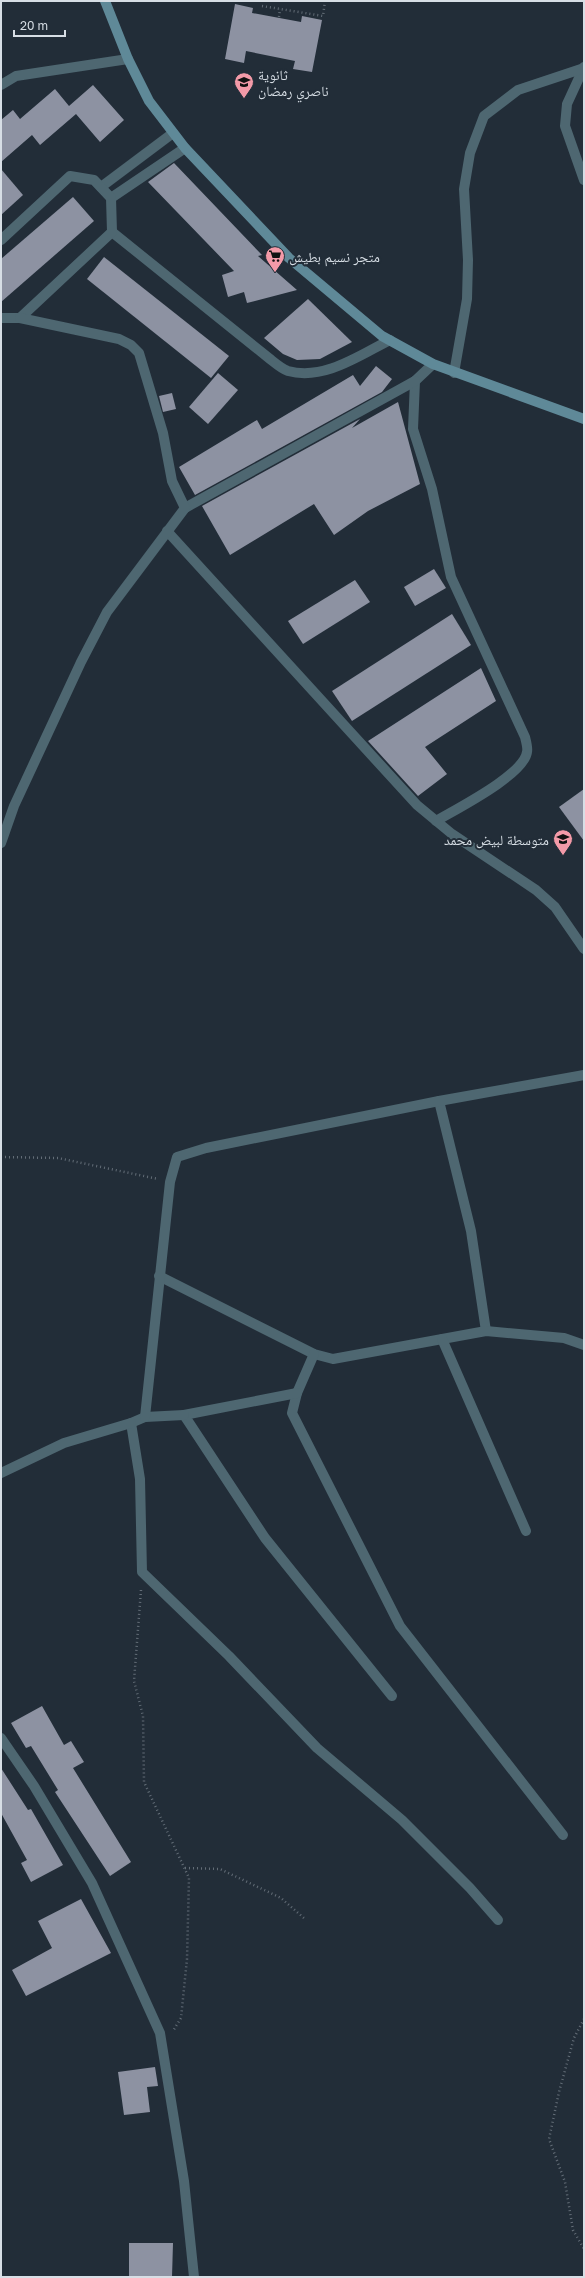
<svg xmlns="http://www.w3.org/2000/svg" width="585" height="2278" font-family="'Golos Text','Noto Naskh Arabic',sans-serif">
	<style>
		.building { fill: #8d92a2 }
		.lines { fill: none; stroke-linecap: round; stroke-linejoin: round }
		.path { stroke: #636d77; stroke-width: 2.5; stroke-dasharray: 1 3; stroke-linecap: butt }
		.minor { stroke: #4e6771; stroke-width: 10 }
		.secondary { stroke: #5f8998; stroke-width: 10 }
		.labels { text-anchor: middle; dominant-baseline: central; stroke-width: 4; stroke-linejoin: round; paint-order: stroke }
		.poi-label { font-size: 14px; fill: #d7dee5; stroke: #222d38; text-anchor: start }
	</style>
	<rect width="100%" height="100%" fill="#222d38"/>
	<g class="building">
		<path d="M235,4L253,8L252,13L301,22L302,16L322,20L312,72L293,69L295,61L246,51L244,63L225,59Z"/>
		<path d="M93,85L124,120L100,142L76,114L40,145L32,135L1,162V120L13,110L20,119L55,89L69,106Z"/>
		<path d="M174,163L262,255L258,256L297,290L247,303L244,292L228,297L222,275L234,271L148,182Z"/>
		<path d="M1,169L23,195L1,215Z"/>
		<path d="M73,197L94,221L1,302V259Z"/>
		<path d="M104,257L229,356L211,378L87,279Z"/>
		<path d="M308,299L352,342L320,359L297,360L283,354L264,338Z"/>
		<path d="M376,366L392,379L382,392L195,495L179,467L257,420L262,429L353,375L360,386Z"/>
		<path d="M218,373L238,390L208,424L189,407Z"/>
		<path d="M172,393L176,409L163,412L159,396Z"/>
		<path d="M398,402L420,484L368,511L334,535L314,504L230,555L202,506L360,419L352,428Z"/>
		<path d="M434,569L446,588L415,606L404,587Z"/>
		<path d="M355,580L370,602L303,644L288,621Z"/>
		<path d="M452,614L471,645L352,721L332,691Z"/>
		<path d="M481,668L496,701L425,747L447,774L418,796L368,741Z"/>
		<path d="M584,789V841L559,807Z"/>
		<path d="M42,1706L64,1745L71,1741L84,1762L73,1768L131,1862L110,1876L55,1792L58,1790L31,1746L26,1748L11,1723Z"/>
		<path d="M1,1768L28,1810L31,1809L63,1865L31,1882L21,1863L27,1860L1,1813Z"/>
		<path d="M81,1899L111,1953L26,1996L12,1970L52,1948L38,1921Z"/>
		<path d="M155,2067L158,2086L147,2087L150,2112L124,2115L118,2072Z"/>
		<path d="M129,2243H173L172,2277H129Z"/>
	</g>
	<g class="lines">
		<g class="path">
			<path d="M262,6L323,16L325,1"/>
			<path d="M279,17L280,9"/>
			<path d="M1,1157L58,1158L158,1179"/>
			<path d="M141,1590L134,1681L143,1716L144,1782L189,1878L187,1959L181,2018L173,2031"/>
			<path d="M185,1868L220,1869L281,1898L305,1919"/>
			<path d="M584,2019L574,2038L559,2092L549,2139L565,2182L573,2230L584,2249"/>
		</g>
		<g class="minor">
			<path d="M584,67L567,104L565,126L584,180"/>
			<path d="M1,85L16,76L128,59"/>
			<path d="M101,187L173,133"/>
			<path d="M111,198L185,148"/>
			<path d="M112,232L270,359C275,363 282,369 288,371C324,381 360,355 390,340"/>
			<path d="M1,240L70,176L94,180L111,198L112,232L20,318H1"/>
			<path d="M433,364L415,381L413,429L432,489L451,577L525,737C526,741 528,748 527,752C524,775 456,809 436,821"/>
			<path d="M454,373L467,299L468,260L464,189L470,153L484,116L518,90L584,68"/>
			<path d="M185,508L415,381"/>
			<path d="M167,531L417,805L452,834L536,890L555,907L584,949"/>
			<path d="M1,843L14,806L81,662L107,612L185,508L172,481L163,433L139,353L131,345L119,339L20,318"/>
			<path d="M439,1101L471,1231L486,1331"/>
			<path d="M159,1276L314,1354L333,1359L486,1331L564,1338L584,1345"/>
			<path d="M442,1339L526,1531"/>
			<path d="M314,1354L297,1393L292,1413L400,1626L563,1835"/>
			<path d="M297,1393L184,1415L265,1538L392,1696"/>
			<path d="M184,1415L145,1417L131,1423L140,1479L142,1572L229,1656L317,1748L402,1820L470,1888L498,1920"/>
			<path d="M145,1417L170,1182L177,1157L206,1148L439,1101L584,1075"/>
			<path d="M1,1473L64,1443L131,1423"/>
			<path d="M1,1738L34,1786L92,1883L160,2033L184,2181L194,2277"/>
		</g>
		<path class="secondary" d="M105,1L128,59L149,101L185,148L289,258L382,336L433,364L584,419"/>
	</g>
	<defs>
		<symbol id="school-pin" viewBox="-11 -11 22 30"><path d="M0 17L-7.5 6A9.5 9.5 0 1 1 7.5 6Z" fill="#f39aa8" stroke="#222d38"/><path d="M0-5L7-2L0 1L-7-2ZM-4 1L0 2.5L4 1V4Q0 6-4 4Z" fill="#111"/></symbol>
		<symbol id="supermarket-pin" viewBox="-11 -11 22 30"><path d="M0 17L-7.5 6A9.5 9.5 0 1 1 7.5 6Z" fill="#f39aa8" stroke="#222d38"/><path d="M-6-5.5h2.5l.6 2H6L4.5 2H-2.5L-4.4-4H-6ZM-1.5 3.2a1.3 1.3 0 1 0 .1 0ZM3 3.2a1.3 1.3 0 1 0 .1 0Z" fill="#111"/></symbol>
	</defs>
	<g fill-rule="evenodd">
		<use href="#school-pin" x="233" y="71" width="22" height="30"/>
		<use href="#supermarket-pin" x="264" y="245" width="22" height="30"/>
		<use href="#school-pin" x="552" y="828" width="22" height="30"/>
	</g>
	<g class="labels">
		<g class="poi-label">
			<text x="258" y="74">ثانوية<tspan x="258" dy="16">ناصري رمضان</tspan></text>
			<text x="289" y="256">متجر نسيم بطيش</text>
			<text x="549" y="839" text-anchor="end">متوسطة لبيض محمد</text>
		</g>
	</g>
	<rect width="585" height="2278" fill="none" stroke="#d7dee5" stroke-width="4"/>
	<path d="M14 30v6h51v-6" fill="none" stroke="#d7dee5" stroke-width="2"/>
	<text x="20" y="30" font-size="12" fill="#d7dee5" stroke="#222d38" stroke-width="3" paint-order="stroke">20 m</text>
</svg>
